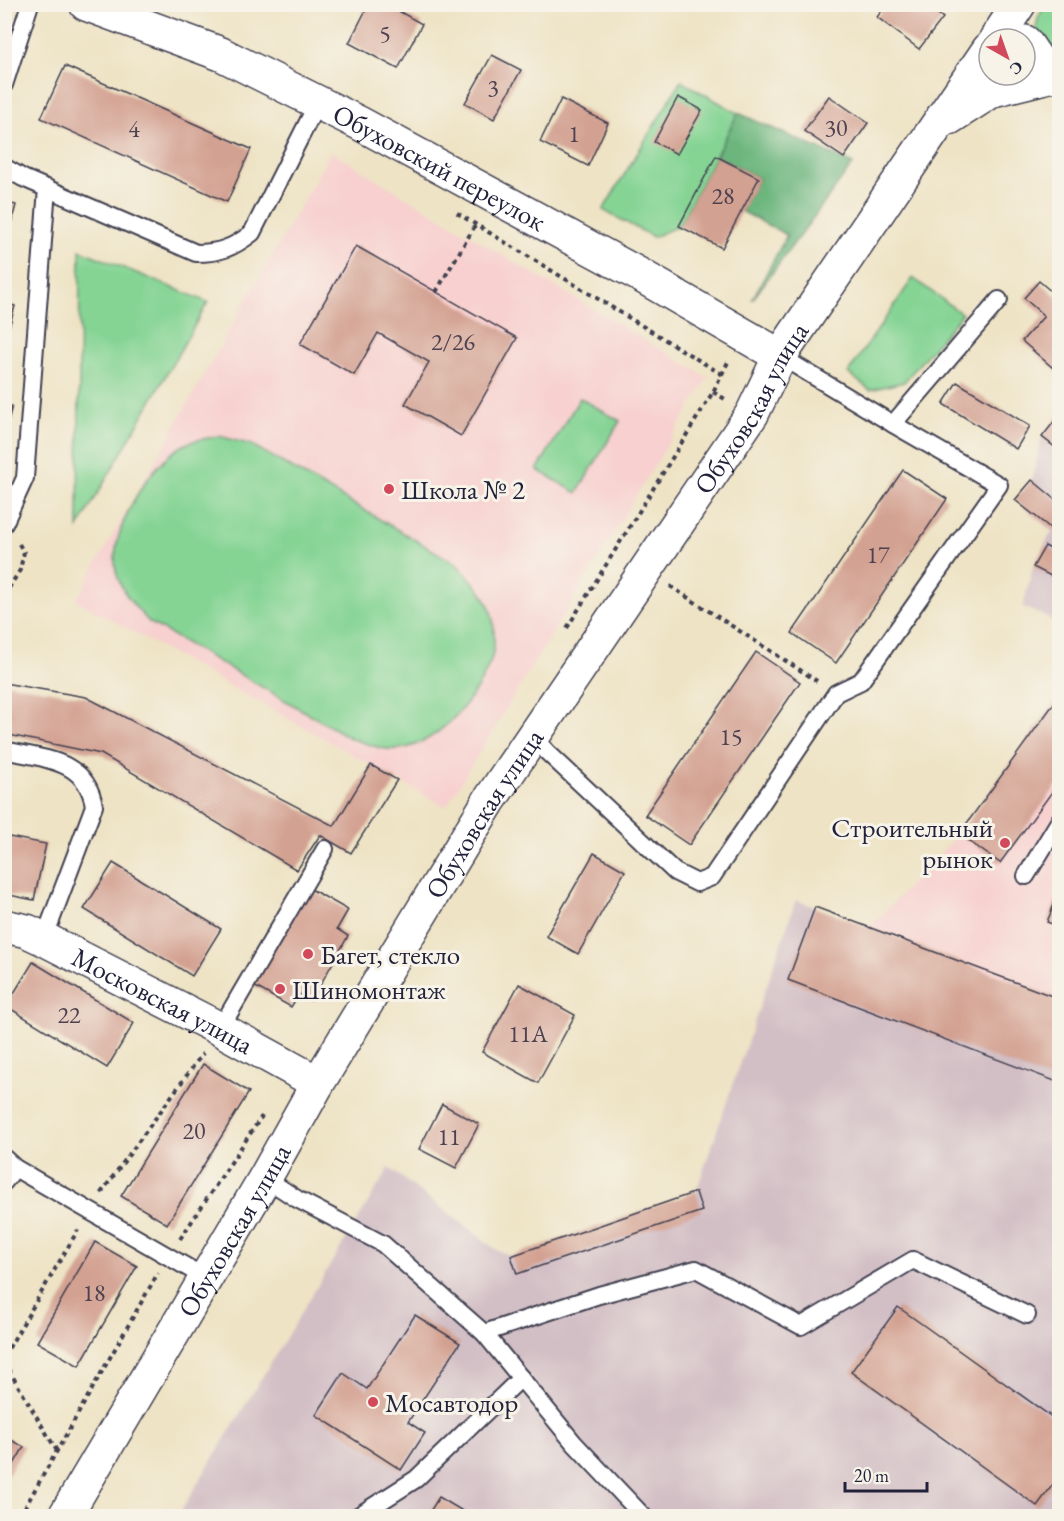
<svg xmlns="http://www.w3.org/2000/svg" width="1064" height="1521" font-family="'EB Garamond',serif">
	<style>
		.built { fill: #f7d0cf }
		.industrial { fill: #d2bec5 }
		.green { fill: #85d494; stroke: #547b68; stroke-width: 1.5 }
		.forest { fill: #6cb67e; stroke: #476c5c; stroke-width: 1.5 }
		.building { fill: #d3a192 }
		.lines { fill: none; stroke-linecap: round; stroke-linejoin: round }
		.service-casing { stroke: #413f50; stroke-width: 20 }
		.minor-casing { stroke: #413f50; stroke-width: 36 }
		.tertiary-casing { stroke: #413f50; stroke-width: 36 }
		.path { stroke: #413f50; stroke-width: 4; stroke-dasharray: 4.5 4.5; stroke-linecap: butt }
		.service { stroke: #fff; stroke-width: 16 }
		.minor { stroke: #fff; stroke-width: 33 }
		.tertiary { stroke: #fff; stroke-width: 33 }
		.poi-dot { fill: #d1495b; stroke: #f7f3e8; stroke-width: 2 }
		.labels { text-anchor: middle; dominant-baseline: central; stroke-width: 6; stroke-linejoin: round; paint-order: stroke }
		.number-label { font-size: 24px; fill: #4e4251 }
		.street-label { font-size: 27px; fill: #22223b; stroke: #f7f3e8 }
		.poi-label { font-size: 27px; fill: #22223b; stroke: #f7f3e8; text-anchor: start }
	</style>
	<rect width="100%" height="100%" fill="#f7f3e8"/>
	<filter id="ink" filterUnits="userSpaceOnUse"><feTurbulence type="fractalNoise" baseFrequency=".0167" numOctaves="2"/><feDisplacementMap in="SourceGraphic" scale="12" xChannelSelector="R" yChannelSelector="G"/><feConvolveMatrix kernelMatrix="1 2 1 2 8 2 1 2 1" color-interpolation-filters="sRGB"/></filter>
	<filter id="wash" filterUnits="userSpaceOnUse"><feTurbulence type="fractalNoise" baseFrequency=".008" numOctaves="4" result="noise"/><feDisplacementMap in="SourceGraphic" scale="24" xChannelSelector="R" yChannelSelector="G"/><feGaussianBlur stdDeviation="1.35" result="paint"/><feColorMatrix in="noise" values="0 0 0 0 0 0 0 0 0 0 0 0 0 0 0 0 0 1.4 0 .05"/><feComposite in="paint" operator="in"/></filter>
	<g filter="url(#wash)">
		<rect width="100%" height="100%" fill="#eee3c5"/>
		<g class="built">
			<path d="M331,152L708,378L446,807L76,600Z"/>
			<path d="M1059,695V999L870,927L959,834Z"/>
		</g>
		<g class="industrial">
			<path d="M1058,416L1060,417L1059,623L1023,607L1033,567L1052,531L1015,500L1032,480L1042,437Z"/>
			<path d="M796,900L1059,999V1516H178L389,1168L498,1251L511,1256L696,1192Z"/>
		</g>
		<g class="green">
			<path d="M1045,5H1059V60L1035,34L1038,18Z"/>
			<path d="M681,81L738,113L679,226L653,237L603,210Z"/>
			<path d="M80,250L208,302L78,528Z"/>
			<path d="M913,278L962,314L904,382L870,390L848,373Z"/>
			<path d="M580,398L620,421L577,493L537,470Z"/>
			<path d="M219,436L252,445L455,563C470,578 490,597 493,620C494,629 495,647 492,657C479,696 434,753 388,749C376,748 363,742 352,739L149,622C133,605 117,588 115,564C113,524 152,459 188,443C197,439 210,438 219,436Z"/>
		</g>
		<path class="forest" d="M738,113L853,164L752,300L787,235L741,211L759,178L716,156Z"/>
		<g id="blocks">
			<g class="building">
				<path d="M369,4H386L422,24L398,69L349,43Z"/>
				<path d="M887,4H925L943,18L919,49L877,17Z"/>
				<path d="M492,55L521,70L494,119L465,103Z"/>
				<path d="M65,66L251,149L227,202L41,118Z"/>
				<path d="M829,96L868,123L844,158L804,131Z"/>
				<path d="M678,97L702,110L677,154L654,142Z"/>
				<path d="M561,99L608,123L588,166L540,142Z"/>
				<path d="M716,156L759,178L722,248L679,226Z"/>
				<path d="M4,202L16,205L5,247H4Z"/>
				<path d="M356,246L517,338L461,436L405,404L429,362L378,333L354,375L300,344Z"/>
				<path d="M1039,281L1060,299V374L1022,341L1044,316L1024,298Z"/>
				<path d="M4,303L15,306L5,342H4Z"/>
				<path d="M957,382L1030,426L1016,449L943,404Z"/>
				<path d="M4,404L12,406L5,433H4Z"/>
				<path d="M1060,414V451L1042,437Z"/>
				<path d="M903,470L947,499L836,663L792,633Z"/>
				<path d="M1032,480L1060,503L1059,535L1015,500Z"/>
				<path d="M1045,546L1060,554V566L1053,577L1033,567Z"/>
				<path d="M756,652L800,682L689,845L645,815Z"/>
				<path d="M4,683L86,697L334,826L371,765L397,780L351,853L320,835L297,870L101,754L4,734Z"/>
				<path d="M1060,695V781L1000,863L959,834Z"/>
				<path d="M4,836L46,844L34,900L4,894Z"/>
				<path d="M594,853L625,871L578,954L546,936Z"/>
				<path d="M113,863L221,929L192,976L84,909Z"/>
				<path d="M309,888L348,910L337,929L348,936L311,1001L299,994L291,1007L252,985Z"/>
				<path d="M1059,892H1060V927L1047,922Z"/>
				<path d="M815,907L1060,999V1083L788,980Z"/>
				<path d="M33,962L134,1023L107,1068L6,1006Z"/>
				<path d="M519,984L575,1015L538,1083L482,1052Z"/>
				<path d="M203,1064L249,1092L167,1224L121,1196Z"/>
				<path d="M442,1104L479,1124L456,1168L419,1149Z"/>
				<path d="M696,1192L702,1211L517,1274L511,1256Z"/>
				<path d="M95,1242L137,1266L79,1366L37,1342Z"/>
				<path d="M898,1307L1060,1423V1475L1037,1506L851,1372Z"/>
				<path d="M415,1315L460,1343L408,1422L425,1433L401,1470L316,1415L343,1373L367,1389Z"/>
				<path d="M4,1436L24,1447L4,1481Z"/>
				<path d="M439,1497L471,1516H427Z"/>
			</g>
		</g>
	</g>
	<g filter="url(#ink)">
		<use href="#blocks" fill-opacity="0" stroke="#413f50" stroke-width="1.5"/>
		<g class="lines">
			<defs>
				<g id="service">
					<path d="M4,85L30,4"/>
					<path d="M4,167L23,178L196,253C219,253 233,248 252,233L318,102"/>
					<path d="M780,356L893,424L999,300"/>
					<path d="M4,524L25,478L47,188"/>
					<path d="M533,735L547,752L675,872L697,883L712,877L836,693L861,681L999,485L893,424"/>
					<path d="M4,750C43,759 87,759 94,806L44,939"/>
					<path d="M1026,876L1060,820"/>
					<path d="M220,1029L325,849"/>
					<path d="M4,1158L15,1168L204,1277"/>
					<path d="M265,1178L297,1199L383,1244L484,1333L574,1443L643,1516"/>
					<path d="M4,1182L15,1168"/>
					<path d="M484,1333L599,1295L696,1269L801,1326L913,1260L1027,1315"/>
					<path d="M358,1516L416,1479L521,1378"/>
				</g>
				<g id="minor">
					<path id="s1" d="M86,4L221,54L359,123L640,275L780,356"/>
					<path id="s2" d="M4,926L27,931L44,939L220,1029L318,1083"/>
				</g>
				<g id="tertiary">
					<path d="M996,39L1019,4"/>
					<path d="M1025,42L1040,64L1060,77"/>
					<path d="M949,118L993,90L1053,75"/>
					<path id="s3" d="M65,1516L265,1178L318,1083L489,801L752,414L780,356L989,49"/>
				</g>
			</defs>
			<use href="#service" class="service-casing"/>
			<use href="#minor" class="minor-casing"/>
			<use href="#tertiary" class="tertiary-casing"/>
			<g class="path">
				<path d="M457,213L723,375"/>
				<path d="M436,292L476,224"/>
				<path d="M713,392L725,399"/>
				<path d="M670,586L817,681"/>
				<path d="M4,596L20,570L24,552L17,541"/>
				<path d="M567,628L713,392L729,360"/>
				<path d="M101,1193L203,1053"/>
				<path d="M180,1239L262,1116"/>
				<path d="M4,1356L78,1230"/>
				<path d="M4,1362L57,1451"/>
				<path d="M20,1516L158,1273"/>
			</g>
			<use href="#service" class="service"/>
			<use href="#minor" class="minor"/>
			<use href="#tertiary" class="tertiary"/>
		</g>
	</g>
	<g class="poi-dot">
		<circle cx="389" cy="489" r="6"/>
		<circle cx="1005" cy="843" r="6"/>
		<circle cx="308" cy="954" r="6"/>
		<circle cx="280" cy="989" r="6"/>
		<circle cx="373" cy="1402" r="6"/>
	</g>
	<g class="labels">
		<g class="number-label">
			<text x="385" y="33">5</text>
			<text x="493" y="87">3</text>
			<text x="836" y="127">30</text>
			<text x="134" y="128">4</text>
			<text x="574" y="133">1</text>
			<text x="723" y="195">28</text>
			<text x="453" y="341">2/26</text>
			<text x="878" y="554">17</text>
			<text x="731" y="736">15</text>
			<text x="69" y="1014">22</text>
			<text x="528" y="1033">11А</text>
			<text x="194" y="1130">20</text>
			<text x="449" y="1136">11</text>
			<text x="94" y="1292">18</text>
		</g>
		<g class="street-label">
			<text stroke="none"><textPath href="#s1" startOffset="390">Обуховский переулок</textPath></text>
			<text stroke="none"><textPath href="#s3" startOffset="1304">Обуховская улица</textPath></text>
			<text stroke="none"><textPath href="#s3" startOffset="818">Обуховская улица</textPath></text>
			<text stroke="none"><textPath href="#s2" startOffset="176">Московская улица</textPath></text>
			<text stroke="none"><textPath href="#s3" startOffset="332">Обуховская улица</textPath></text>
		</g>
		<g class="poi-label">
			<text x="401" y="489">Школа № 2</text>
			<text x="993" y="827" text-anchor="end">Строительный<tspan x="993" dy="31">рынок</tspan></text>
			<text x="320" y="954">Багет, стекло</text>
			<text x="292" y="989">Шиномонтаж</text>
			<text x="385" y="1402">Мосавтодор</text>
		</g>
	</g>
	<rect width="1064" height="1521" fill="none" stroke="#f7f3e8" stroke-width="24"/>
	<g transform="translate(1007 57) rotate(140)"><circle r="28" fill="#f7f3e8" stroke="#a29fa3" stroke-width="1.5"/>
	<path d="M0-4.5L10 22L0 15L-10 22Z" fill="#d1495b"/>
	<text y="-9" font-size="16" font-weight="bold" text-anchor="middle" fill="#22223b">С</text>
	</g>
	<path d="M845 1482v9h82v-9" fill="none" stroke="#22223b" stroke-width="3"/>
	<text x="854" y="1482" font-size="18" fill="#22223b" stroke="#f7f3e8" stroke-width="4.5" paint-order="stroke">20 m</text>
</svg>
